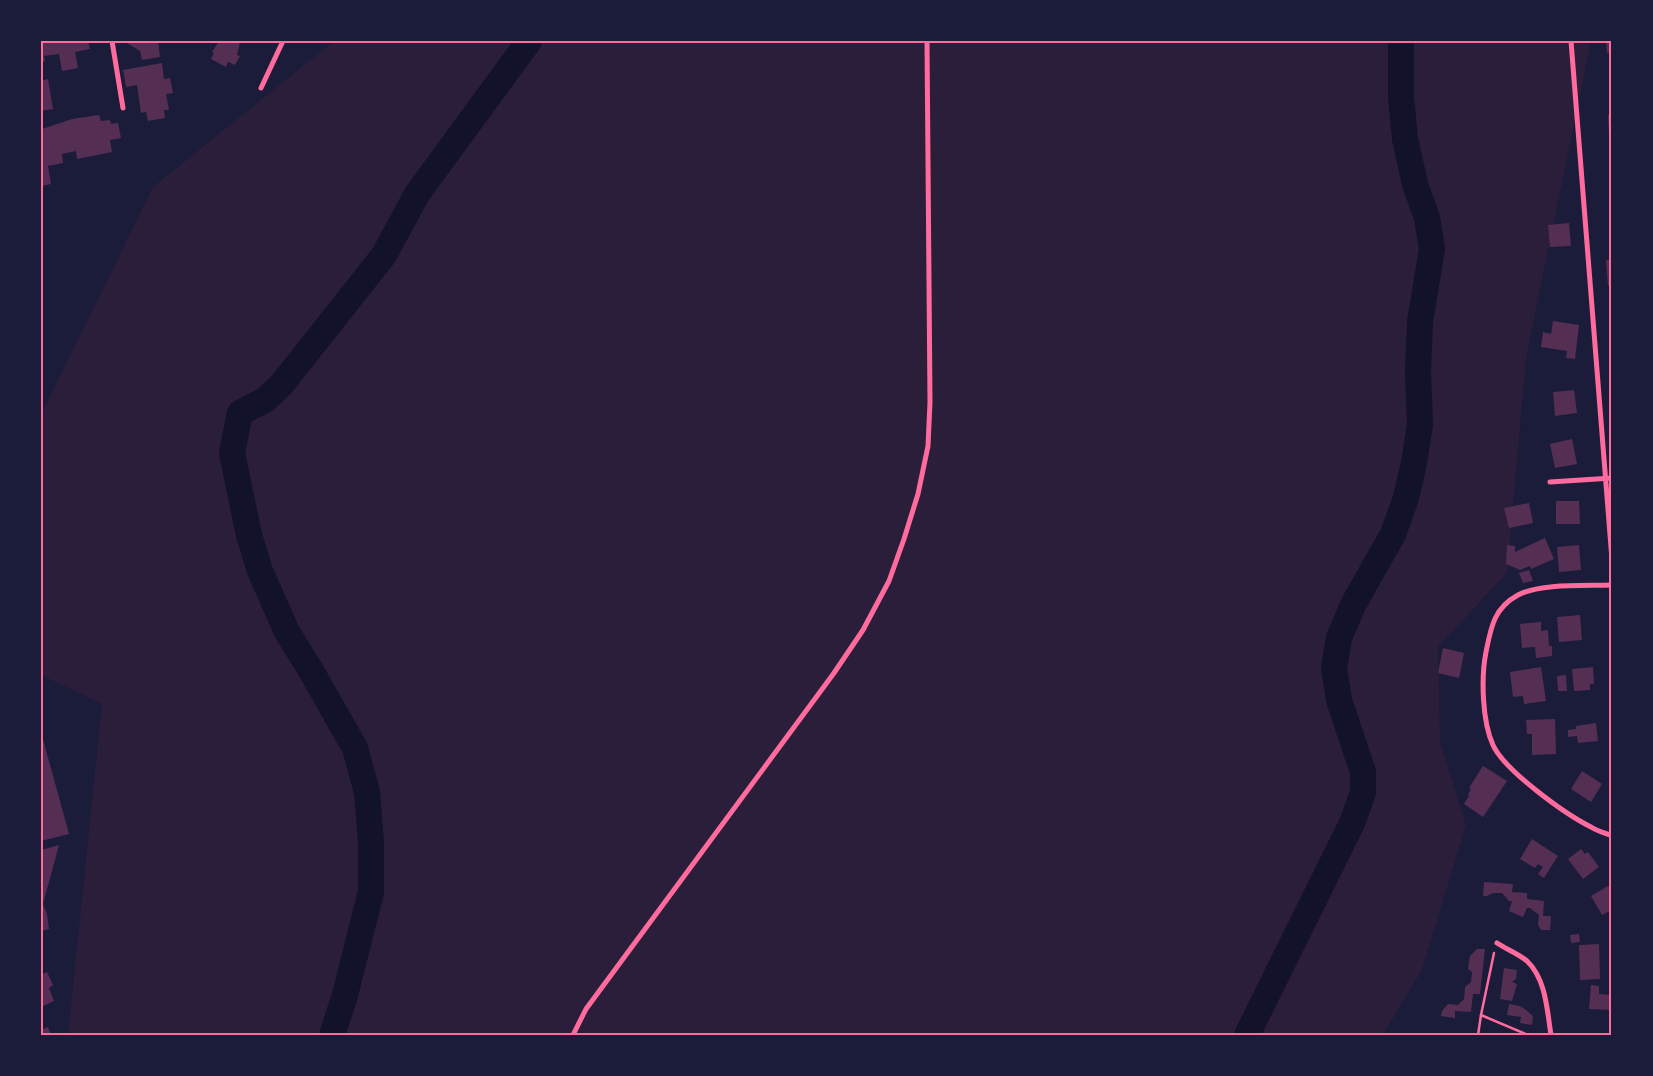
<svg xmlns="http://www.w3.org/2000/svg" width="1653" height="1076" font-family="'PT Serif',serif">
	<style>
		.green { fill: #2a1e3b }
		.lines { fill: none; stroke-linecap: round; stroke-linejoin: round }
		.river { stroke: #12122b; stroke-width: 26 }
		.building { fill: #542f53 }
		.path { stroke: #ff6b9d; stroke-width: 2.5 }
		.minor { stroke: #ff6b9d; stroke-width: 5 }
		.neatline { fill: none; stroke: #ff6b9d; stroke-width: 2 }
	</style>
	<rect width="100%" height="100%" fill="#1b1b3a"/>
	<path class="green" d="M334,41H1587L1590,46L1526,358L1507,573L1438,647L1440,742L1466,825L1422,970L1383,1035H68L102,704L41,675V415L153,187Z"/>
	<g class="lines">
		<g class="river">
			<path d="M332,1035L345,995L371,892V841L367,792L355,748L310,669L287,632L260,571L249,535L232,453L240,413L265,400L282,384L384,255L417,194L529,41"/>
			<path d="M1247,1035L1353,821L1363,792V772L1339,700L1334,668L1339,638L1353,605L1393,534L1406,498L1414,463L1420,425L1418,371L1420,322L1432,249L1427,218L1415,184L1405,139L1401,97V41"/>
		</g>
	</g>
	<g class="building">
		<path d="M41,41H88L90,49L75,52L78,68L62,71L59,54L44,56L45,61L41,62Z"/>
		<path d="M124,41H158L160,57L142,60L140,51Z"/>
		<path d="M219,41H245L244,43L240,42L237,55L240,56L235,65L228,62L226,67L211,59L214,53L212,52Z"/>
		<path d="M1606,41H1612V52L1607,53Z"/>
		<path d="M162,63L164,79L170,78L173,93L166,94L169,110H164L165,118L148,121L146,112L141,113L137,85L126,87L123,70Z"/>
		<path d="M48,79L53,109L41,111V81Z"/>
		<path d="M99,115L101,121L110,120L111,124L118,123L121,138L110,140L112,152L77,159L76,151L62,154L63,163L48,166L51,184L41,186L42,129L72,119Z"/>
		<path d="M1608,115H1612V135H1609Z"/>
		<path d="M1569,223L1571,246L1550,247L1548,225Z"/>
		<path d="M1606,260H1612V285L1608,286Z"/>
		<path d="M1553,321L1579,325L1575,359L1566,358L1567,351L1541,347L1543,332L1551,334Z"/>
		<path d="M1574,390L1577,413L1555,416L1553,392Z"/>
		<path d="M1572,439L1577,464L1555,468L1550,444Z"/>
		<path d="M1556,501H1579L1580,524H1556Z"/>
		<path d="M1529,503L1533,523L1509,528L1504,508Z"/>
		<path d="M1545,538L1554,559L1531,569L1530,566L1520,570L1506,564L1507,545L1515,546V552Z"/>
		<path d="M1579,545L1581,570L1559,572L1557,547Z"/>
		<path d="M1529,570L1533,581L1523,583L1519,573Z"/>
		<path d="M1580,615L1582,640L1559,642L1557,617Z"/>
		<path d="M1541,622V631L1548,630L1549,646H1552V656L1536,658L1535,647L1522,648L1520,624Z"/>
		<path d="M1443,648L1464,653L1459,678L1438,673Z"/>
		<path d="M1541,667L1546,701L1524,704L1523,696L1513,697L1510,672Z"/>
		<path d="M1593,667L1594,684H1590V690L1574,691L1572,669Z"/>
		<path d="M1566,675L1567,691H1558L1557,676Z"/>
		<path d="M1555,719L1556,754L1532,755V734H1527L1526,720Z"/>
		<path d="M1596,723L1598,741L1578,743L1577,736L1568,737V730L1576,729V726Z"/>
		<path d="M41,732L69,834L41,841Z"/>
		<path d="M1483,766L1507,781L1483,817L1464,804L1469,796L1468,795L1471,789L1469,788Z"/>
		<path d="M1582,771L1602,784L1591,802L1571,789Z"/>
		<path d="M1532,839L1558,856L1544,878L1538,874L1543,867L1538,864L1535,868L1520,859Z"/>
		<path d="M59,845L43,904L47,914L49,929L41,931V850Z"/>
		<path d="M1581,849L1585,854L1588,852L1599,867L1583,879L1568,859Z"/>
		<path d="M1484,882L1513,884L1512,892L1527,893V899L1544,901L1543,916H1551L1550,930H1541L1538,925L1539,915L1530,908H1527L1523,917L1509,911L1512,901H1509L1502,893H1493L1487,896H1483Z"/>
		<path d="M1608,886L1612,892V910L1602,915L1591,896Z"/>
		<path d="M1579,934L1580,942L1571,943L1570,935Z"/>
		<path d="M1599,944L1600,979L1580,980L1579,945Z"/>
		<path d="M1477,949H1485L1480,994H1473L1471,1012L1455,1011V1018L1441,1016L1442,1011L1448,1004L1458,1005L1464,999L1465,987L1471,982L1472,972L1468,969L1470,956Z"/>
		<path d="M1504,968L1517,970L1516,979L1512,982L1517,984L1512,1001L1500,999Z"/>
		<path d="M47,972L53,985L49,988L54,1001L41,1007V975Z"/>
		<path d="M1591,985L1599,986V994L1612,995V1010L1589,1009Z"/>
		<path d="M1509,1004L1520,1006L1526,1010L1533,1016L1532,1025L1520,1023L1521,1017L1507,1015Z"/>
		<path d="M48,1027L51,1035H41V1030Z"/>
	</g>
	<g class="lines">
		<g class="path">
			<path d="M1481,1015L1528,1035"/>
			<path d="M1478,1035L1481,1015L1494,953"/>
		</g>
		<g class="minor">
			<path d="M112,41L123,108"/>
			<path d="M1571,41L1612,560"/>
			<path d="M261,88L283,41"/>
			<path d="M1550,482L1612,478"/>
			<path d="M1612,585C1586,586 1540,583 1518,595C1494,608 1491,627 1486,652C1481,677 1482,721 1493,745C1504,770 1565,814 1591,827C1597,831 1605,833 1612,836"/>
			<path d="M1497,943C1506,949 1519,954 1527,961C1546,979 1547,1010 1551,1035"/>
			<path d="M573,1035L586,1009L834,673L863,630L889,581L904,539L918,494L928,446L930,402L927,41"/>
		</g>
	</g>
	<rect width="1653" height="1076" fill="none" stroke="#1b1b3a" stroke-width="85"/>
	<rect x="42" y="42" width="1568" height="992" class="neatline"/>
</svg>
